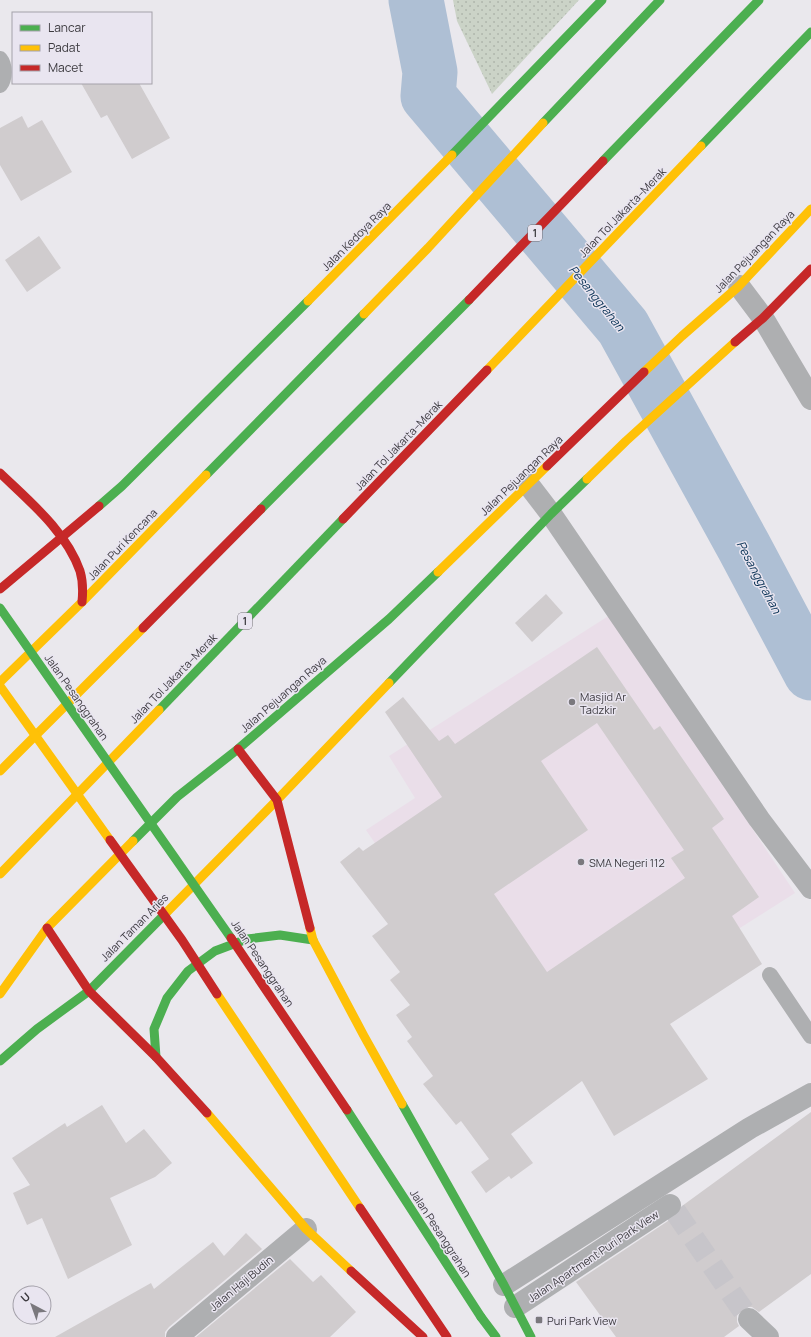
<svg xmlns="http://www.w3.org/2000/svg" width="811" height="1337" font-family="Manrope,sans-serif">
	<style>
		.education { fill: #eadee9 }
		.grass { fill: url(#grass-dots) }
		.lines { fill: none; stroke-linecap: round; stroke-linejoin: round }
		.river { stroke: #aebfd4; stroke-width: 55 }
		.building { fill: #d0ccce; fill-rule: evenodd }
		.street-tunnel { stroke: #c7c5ca; stroke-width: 22; stroke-dasharray: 22 11; stroke-linecap: butt }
		.lane { stroke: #aeafb1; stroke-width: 16 }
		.street { stroke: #aeafb1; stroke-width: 22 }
		.fast { stroke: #4caf50; stroke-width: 9 }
		.slow { stroke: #ffc107; stroke-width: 9 }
		.jam { stroke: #c62828; stroke-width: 9 }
		.fast-bridge { stroke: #4caf50; stroke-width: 9 }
		.slow-bridge { stroke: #ffc107; stroke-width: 9 }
		.jam-bridge { stroke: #c62828; stroke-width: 9 }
		.poi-dot { fill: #7a787d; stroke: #e9e5f0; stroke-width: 1.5 }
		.labels { text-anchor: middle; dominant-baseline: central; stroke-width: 3; stroke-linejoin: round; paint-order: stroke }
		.shield { fill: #e9e5f0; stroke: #716e75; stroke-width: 1 }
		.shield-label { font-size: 10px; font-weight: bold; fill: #3d3b40 }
		.street-label { font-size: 11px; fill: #3d3b40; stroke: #e9e5f0 }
		.poi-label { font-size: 11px; fill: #3d3b40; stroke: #e9e5f0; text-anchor: start }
		.water-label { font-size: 12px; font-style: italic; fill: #042e52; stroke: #e9e5f0 }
	</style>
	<defs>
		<pattern id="grass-dots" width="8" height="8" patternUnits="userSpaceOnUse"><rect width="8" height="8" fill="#cbd3c7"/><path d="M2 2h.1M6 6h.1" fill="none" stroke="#afb6ac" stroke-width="1.8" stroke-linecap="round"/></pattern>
	</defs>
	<rect width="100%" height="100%" fill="#eae8ed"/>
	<path class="education" d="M610,615L795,893L525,1064L366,830L415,798L389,756Z"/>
	<path class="grass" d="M453,0H579L492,94L457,21Z"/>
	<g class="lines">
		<path class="river" d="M416,0L430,72L428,96L623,327L744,547L811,673"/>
	</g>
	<g class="building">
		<path d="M81,83H139L170,138L132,159L107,115L101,118Z"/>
		<path d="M22,116L28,128L42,120L72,172L21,201L0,165V128Z"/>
		<path d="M39,236L61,268L27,292L5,260Z"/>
		<path d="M546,594L563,613L532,642L515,623Z"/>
		<path d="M597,647L654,730L660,726L724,819L712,828L759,897L732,916L762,964L670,1024L708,1079L614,1136L582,1081L511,1134L533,1163L511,1179L509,1176L486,1193L471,1172L489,1159L461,1121L456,1125L423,1084L433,1076L407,1041L412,1037L396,1015L410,1005L390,980L400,972L372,936L388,924L340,862L359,847L363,851L442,797L385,712L403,697L439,741L448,735L455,744ZM597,723L684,850L671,858L685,878L547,972L494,894L588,830L541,761Z"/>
		<path d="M102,1105L126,1143L144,1129L172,1163L155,1177L110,1198L132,1245L68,1279L42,1218L27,1225L13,1193L30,1185L12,1158L65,1123L67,1127Z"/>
		<path d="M811,1112V1274L759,1312L752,1307H745L740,1310L737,1316V1322L739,1326L724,1337H616L576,1282L677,1215L681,1211L682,1206Z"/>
		<path d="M246,1233L262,1249L169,1327L165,1332V1337H55L151,1283L154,1289L213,1242L224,1256Z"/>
		<path d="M290,1259L313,1282L321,1275L356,1312L330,1337H196Z"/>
	</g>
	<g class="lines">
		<path class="street-tunnel" d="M675,1211L749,1319"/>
		<g class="lane">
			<path d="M0,59C5,65 5,79 0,85"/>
			<path d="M770,975L811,1036"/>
		</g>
		<g class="street">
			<path d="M739,286L763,318L811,399"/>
			<path d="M528,484L551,514L759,819L811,888"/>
			<path d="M504,1285L750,1128L811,1094"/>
			<path d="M515,1307L670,1205"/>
			<path d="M749,1319L768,1337"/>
			<path d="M177,1337L306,1229"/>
		</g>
		<g class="fast">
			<path d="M543,123L660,0"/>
			<path d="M701,146L811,32"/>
			<path d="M452,155L602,0"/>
			<path d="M603,161L759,0"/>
			<path d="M206,475L364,314"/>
			<path d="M99,506L122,486L308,301"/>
			<path d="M261,509L469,300"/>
			<path d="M389,683L551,514L587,479"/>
			<path d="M159,710L343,519"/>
			<path d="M133,841L177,797L238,749L389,619L438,572"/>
			<path d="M156,1057L154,1029L167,998L188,971L215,951L247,939L280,935L313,940"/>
			<path d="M0,1061L37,1029L89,991L166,913"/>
			<path d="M402,1104L504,1285L531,1337"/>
			<path d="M481,1317L496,1337"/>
		</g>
		<g class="slow">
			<path d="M308,301L452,155"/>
			<path d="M364,314L428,248L543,123"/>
			<path d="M487,370L701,146"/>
			<path d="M644,372L682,336L739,286L811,209"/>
			<path d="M587,479L626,441L735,342"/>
			<path d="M438,572L547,466"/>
			<path d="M0,682L82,602L206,475"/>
			<path d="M0,771L143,628"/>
			<path d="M0,874L159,710"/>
			<path d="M166,913L277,800L389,683"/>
			<path d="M310,928L313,940L364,1036L402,1104"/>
			<path d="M0,994L47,928L133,841"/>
			<path d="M207,1113L306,1229L351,1271"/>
		</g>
		<g class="jam">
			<path d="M469,300L603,161"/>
			<path d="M735,342L763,318L811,269"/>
			<path d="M547,466L644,372"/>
			<path d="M0,473C29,501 66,531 80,571C83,581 83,592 82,602"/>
			<path d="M343,519L487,370"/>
			<path d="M0,589L99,506"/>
			<path d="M143,628L261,509"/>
			<path d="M238,749L277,800L310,928"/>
			<path d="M47,928L89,991L156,1057L207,1113"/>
			<path d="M351,1271L423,1337"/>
		</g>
		<g class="fast-bridge">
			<path d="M0,608L231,938"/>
			<path d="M347,1110L481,1317"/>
		</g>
		<g class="slow-bridge">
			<path d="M0,686L110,840"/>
			<path d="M217,994L360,1208"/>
		</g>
		<g class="jam-bridge">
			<path d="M110,840L182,940L217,994"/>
			<path d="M231,938L347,1110"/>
			<path d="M360,1208L447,1337"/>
		</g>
	</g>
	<g class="poi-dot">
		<circle cx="572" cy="702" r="4"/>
		<circle cx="581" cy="862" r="4"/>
		<rect x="535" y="1316" width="8" height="8" rx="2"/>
	</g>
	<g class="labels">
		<g class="shield">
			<rect x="528" y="225" width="14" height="16" rx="3"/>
			<rect x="238" y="613" width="14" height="16" rx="3"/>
		</g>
		<g class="shield-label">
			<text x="535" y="233">1</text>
			<text x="245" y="621">1</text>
		</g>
		<g class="street-label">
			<text transform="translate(622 212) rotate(-46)">Jalan Tol Jakarta–Merak</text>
			<text transform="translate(356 236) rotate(-45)">Jalan Kedoya Raya</text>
			<text transform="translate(754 251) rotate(-46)">Jalan Pejuangan Raya</text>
			<text transform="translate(398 445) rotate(-46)">Jalan Tol Jakarta–Merak</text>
			<text transform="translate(521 475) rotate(-44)">Jalan Pejuangan Raya</text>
			<text transform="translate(122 544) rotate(-46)">Jalan Puri Kencana</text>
			<text transform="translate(173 678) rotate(-46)">Jalan Tol Jakarta–Merak</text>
			<text transform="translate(283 694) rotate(-41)">Jalan Pejuangan Raya</text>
			<text transform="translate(77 697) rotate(55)">Jalan Pesanggrahan</text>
			<text transform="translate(134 927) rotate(-45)">Jalan Taman Aries</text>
			<text transform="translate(263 963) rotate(56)">Jalan Pesanggrahan</text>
			<text transform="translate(441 1233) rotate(57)">Jalan Pesanggrahan</text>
			<text transform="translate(593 1256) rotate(-34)">Jalan Apartment Puri Park View</text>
			<text transform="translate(241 1283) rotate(-40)">Jalan Haji Budin</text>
		</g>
		<g class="poi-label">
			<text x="580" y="696">Masjid Ar<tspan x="580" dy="13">Tadzkir</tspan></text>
			<text x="589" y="862">SMA Negeri 112</text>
			<text x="547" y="1320">Puri Park View</text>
		</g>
		<g class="water-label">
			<text transform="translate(597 298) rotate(51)">Pesanggrahan</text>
			<text transform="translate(759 577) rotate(62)">Pesanggrahan</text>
		</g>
	</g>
	<rect x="12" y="12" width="140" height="72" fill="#e9e5f0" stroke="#a4a1aa"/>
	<rect x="20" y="25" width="20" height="6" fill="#4caf50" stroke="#a4a1aa"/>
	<text x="48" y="32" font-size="12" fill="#3d3b40">Lancar</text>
	<rect x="20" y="45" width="20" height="6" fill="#ffc107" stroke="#a4a1aa"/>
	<text x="48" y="52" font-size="12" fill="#3d3b40">Padat</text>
	<rect x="20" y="65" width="20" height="6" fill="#c62828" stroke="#a4a1aa"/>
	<text x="48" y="72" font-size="12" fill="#3d3b40">Macet</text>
	<g transform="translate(32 1305) rotate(319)"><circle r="19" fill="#e9e5f0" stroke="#a4a1aa"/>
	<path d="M0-3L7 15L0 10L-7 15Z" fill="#7a787d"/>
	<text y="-6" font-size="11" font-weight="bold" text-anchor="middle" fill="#3d3b40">U</text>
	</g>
</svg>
